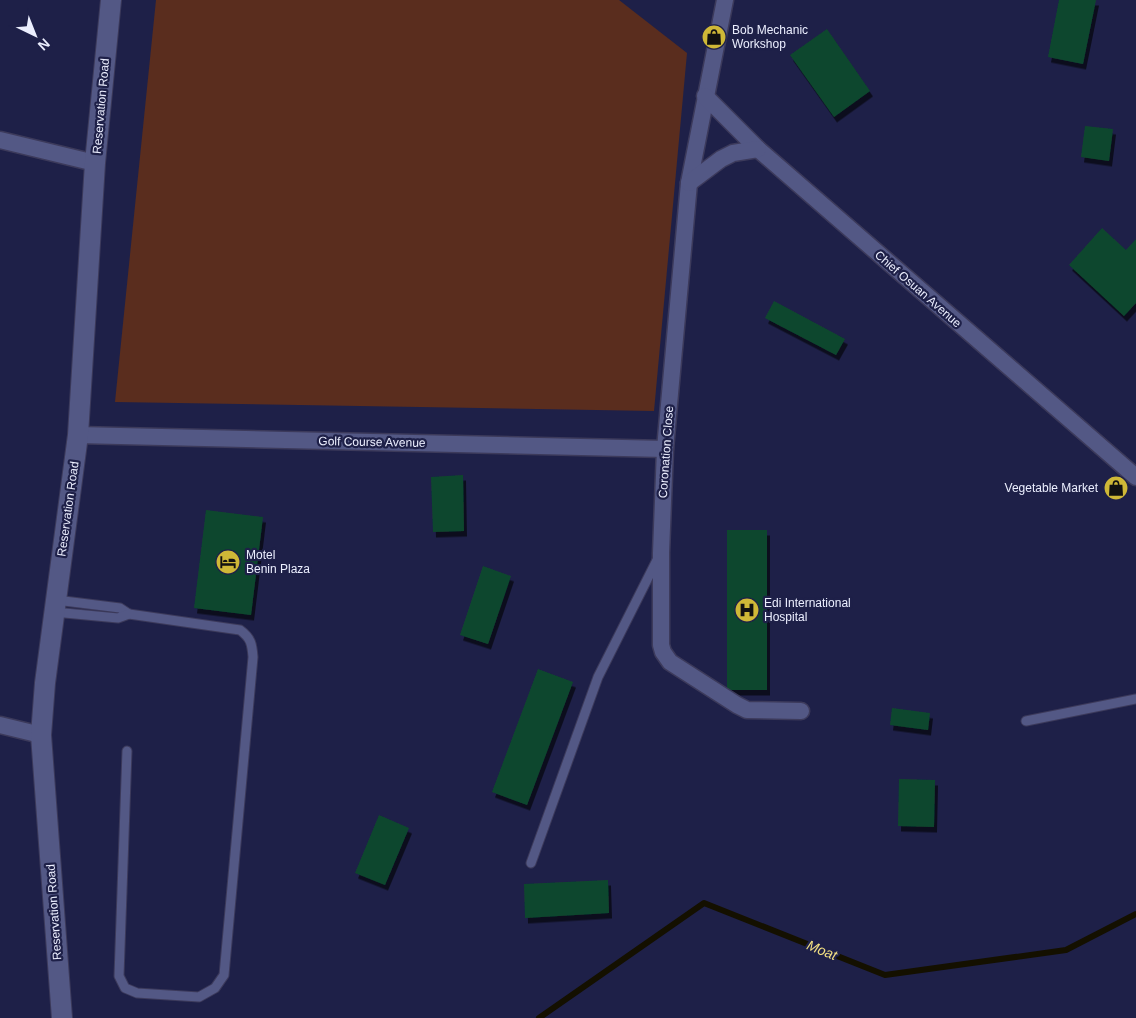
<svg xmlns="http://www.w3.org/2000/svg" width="1136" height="1018" font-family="Helvetica,sans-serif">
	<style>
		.green { fill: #5a2d1e }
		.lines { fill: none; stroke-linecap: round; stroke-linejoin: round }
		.stream { stroke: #141000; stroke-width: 6 }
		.building { fill: #0e472d; filter: url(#shadow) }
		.service-casing { stroke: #3c3a5b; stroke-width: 11 }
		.minor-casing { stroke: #3c3a5b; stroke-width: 19 }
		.tertiary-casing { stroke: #3c3a5b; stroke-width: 22 }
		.service { stroke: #535885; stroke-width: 9 }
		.minor { stroke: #535885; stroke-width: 16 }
		.tertiary { stroke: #535885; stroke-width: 20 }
		.labels { text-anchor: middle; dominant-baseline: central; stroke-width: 4.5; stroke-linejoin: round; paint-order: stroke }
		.poi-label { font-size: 12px; fill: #ebeefe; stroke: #1e2048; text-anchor: start }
		.street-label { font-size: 12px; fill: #ebeefe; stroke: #1e2048 }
		.water-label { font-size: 14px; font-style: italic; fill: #f3e083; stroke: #1e2048 }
	</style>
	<defs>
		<filter id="shadow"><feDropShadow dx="3" dy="5.5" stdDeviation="0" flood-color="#0009"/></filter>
	</defs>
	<rect width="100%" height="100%" fill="#1e2048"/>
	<path class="green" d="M156,0H619L687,53L654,411L115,402Z"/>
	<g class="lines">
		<path class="stream" d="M539,1018L704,903L885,975L1066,950L1136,914"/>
	</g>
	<g class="building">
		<path d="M1059,0H1096L1083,64L1048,57Z"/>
		<path d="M827,29L870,91L834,117L790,55Z"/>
		<path d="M1085,126L1113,129L1109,161L1081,157Z"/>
		<path d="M1102,228L1126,250L1136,239V303L1124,316L1069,265Z"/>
		<path d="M774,301L845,339L836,355L765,318Z"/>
		<path d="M463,475L464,531L433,532L431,477Z"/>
		<path d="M206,510L263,517L251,615L194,608Z"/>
		<rect x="727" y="530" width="40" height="160"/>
		<path d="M483,566L511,576L488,644L460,635Z"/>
		<path d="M538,669L573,682L527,805L492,792Z"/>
		<path d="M892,708L930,713L928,730L890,725Z"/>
		<path d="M899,779L935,780L934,827L898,826Z"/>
		<path d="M379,815L409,828L385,885L355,873Z"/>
		<path d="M608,880L609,913L525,918L524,884Z"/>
	</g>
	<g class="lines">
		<defs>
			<g id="service">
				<path d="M56,600L120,608L129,614"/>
				<path d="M54,612L118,618L129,614L240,630C251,638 252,644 253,657L224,975L215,988L199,997L137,993L125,988L119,976L127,751"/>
				<path d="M1026,721L1136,699"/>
				<path d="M531,863L598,677L658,558"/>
			</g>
			<g id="minor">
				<path d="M725,0L689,183L665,449L661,553V645L663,652L670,662L737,705L747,710L801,711"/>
				<path d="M705,96L758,149L1136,477"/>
				<path d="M0,140L95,163"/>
				<path d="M689,183L721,159L733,153L758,149"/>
				<path d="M78,435L665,449"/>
				<path d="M0,725L41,735"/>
			</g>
			<path id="tertiary" d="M62,1018L41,735L45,683L78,435L95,163L111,0"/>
		</defs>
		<use href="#service" class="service-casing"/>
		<use href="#minor" class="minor-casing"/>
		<use href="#tertiary" class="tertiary-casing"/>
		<use href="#service" class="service"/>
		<use href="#minor" class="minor"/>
		<use href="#tertiary" class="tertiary"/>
	</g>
	<defs>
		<symbol id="shop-disc" viewBox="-11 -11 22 22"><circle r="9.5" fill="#cfb837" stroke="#1e2048"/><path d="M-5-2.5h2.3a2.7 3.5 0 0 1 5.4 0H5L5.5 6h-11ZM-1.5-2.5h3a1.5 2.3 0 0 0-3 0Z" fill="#111"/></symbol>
		<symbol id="hotel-disc" viewBox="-11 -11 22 22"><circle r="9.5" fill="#cfb837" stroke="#1e2048"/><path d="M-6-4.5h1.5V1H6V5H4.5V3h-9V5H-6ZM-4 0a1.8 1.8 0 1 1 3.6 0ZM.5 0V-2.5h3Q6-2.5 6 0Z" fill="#111"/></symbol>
		<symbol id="hospital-disc" viewBox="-11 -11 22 22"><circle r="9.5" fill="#cfb837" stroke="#1e2048"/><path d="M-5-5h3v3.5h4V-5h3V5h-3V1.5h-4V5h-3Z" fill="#111"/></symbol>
	</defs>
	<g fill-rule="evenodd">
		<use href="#shop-disc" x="700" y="23" width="28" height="28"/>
		<use href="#shop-disc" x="1102" y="474" width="28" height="28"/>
		<use href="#hotel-disc" x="214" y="548" width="28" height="28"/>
		<use href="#hospital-disc" x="733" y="596" width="28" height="28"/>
	</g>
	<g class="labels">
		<g class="poi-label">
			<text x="732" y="30">Bob Mechanic<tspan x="732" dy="14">Workshop</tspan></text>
			<text x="1098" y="488" text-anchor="end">Vegetable Market</text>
			<text x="246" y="555">Motel<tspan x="246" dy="14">Benin Plaza</tspan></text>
			<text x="764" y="603">Edi International<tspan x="764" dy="14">Hospital</tspan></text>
		</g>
		<g class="street-label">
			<text transform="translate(101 106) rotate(-85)">Reservation Road</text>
			<text transform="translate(918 289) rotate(41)">Chief Osuan Avenue</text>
			<text transform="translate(372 442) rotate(1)">Golf Course Avenue</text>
			<text transform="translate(666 452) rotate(-86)">Coronation Close</text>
			<text transform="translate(68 509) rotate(-82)">Reservation Road</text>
			<text transform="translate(54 912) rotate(-94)">Reservation Road</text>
		</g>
		<g class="water-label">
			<text transform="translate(822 950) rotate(22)">Moat</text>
		</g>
	</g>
	<g transform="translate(35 35) rotate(137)" stroke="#1e2048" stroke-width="4" paint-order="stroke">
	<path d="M0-4L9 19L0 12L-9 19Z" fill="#ebeefe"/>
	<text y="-8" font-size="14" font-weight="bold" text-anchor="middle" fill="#ebeefe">N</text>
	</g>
</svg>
